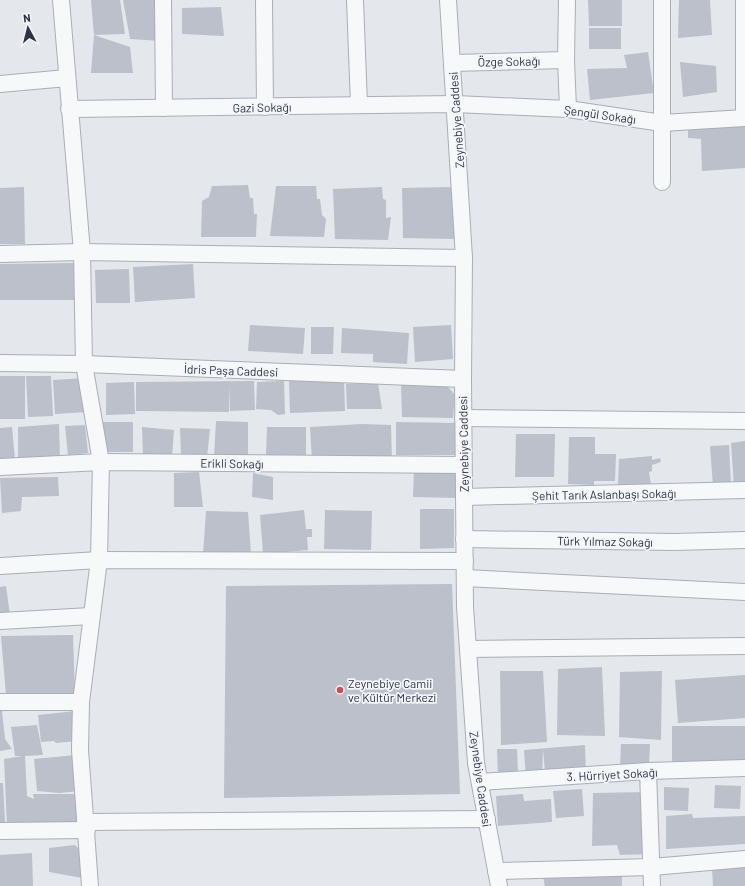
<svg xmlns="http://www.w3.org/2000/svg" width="745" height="886" font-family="Barlow,sans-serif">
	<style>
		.building { fill: #bbc0ca }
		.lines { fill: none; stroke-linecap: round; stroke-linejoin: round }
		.street-casing { stroke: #a9aeb7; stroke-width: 18 }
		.street { stroke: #f7f8fa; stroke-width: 16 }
		.poi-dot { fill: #d1495b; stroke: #f4f6f9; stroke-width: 1.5 }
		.labels { text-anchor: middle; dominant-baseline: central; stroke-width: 3.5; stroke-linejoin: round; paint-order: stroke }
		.street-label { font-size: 12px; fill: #2b3445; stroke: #f4f6f9 }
		.poi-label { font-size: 12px; fill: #2b3445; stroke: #f4f6f9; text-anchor: start }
	</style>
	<rect width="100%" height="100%" fill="#e4e7ec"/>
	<g class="building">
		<path d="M91,0H120L125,34L94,35Z"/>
		<path d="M123,0H154L161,41L130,39Z"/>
		<path d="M588,0H622V26H589Z"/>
		<path d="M679,0H710L712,35L678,38Z"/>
		<path d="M221,7L224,36L182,34V8Z"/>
		<rect x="589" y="28" width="32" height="21"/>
		<path d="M94,35L130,47L133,73H91Z"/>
		<path d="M648,52L654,93L590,100L587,69L627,68L624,55Z"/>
		<path d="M680,62L716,66L717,92L683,97Z"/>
		<path d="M688,123L745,124V168L702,171L701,139L688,138Z"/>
		<path d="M248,185L250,198H253L254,214H257L256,237H201L202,201L209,197L212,186Z"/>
		<path d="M276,186H316L317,199H320L322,215L326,219L324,237L270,236Z"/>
		<path d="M24,187L25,244H0V188Z"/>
		<path d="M382,187L383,199L386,200V218L391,217L388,240L335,239L333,189Z"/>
		<path d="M453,187L455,239L403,238L402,188Z"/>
		<path d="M74,263V300H0V264Z"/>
		<path d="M193,264L195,298L135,302L133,267Z"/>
		<path d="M129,269L130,303H96L95,270Z"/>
		<path d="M250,325L305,328L303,354L248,351Z"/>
		<path d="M451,325L453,359L415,362L413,327Z"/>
		<path d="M311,327H334L333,354H311Z"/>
		<path d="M342,328L409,333L407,364L373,362V354L341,353Z"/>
		<rect x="0" y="376" width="25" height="43"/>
		<path d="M26,376H51L53,416L28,417Z"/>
		<path d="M84,378L87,412L55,414L53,380Z"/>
		<path d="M344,380L345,411L290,413L289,381Z"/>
		<path d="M254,381L255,410L230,411L229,385V412L136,411V382Z"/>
		<path d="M284,381L285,414L278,415L271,410L256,409L257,382Z"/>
		<path d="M134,382L135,414L106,415V383Z"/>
		<path d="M378,383L382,409H347L346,384Z"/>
		<path d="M401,385L447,386L455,395L453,418L402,417Z"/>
		<path d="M216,421L248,422V455L214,457Z"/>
		<rect x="103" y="422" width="30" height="30"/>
		<path d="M396,422L457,423L456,455H396Z"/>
		<path d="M59,424L60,459L18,460V427Z"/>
		<path d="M362,424L391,425L392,462L312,460L310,427Z"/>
		<path d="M85,425L88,453L68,455L65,426Z"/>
		<path d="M12,427L15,460L0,461V428Z"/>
		<path d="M142,427L174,430L172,457H143Z"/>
		<path d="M267,427H306V456H266Z"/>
		<path d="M180,428L210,429L207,457L181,456Z"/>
		<path d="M516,434H555L554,477H515Z"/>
		<path d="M569,437H595V454H616L615,481H594V485L568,484Z"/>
		<path d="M745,441V486H734L731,443Z"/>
		<path d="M729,445L731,485L713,486L710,446Z"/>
		<path d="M652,456V460L660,458L661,462L652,465V471L649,472L651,485H618L619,459Z"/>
		<path d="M414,469L459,470L458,498L413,497Z"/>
		<path d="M199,472L203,507H174V473Z"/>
		<path d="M253,473L273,477V500L252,497Z"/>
		<path d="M58,477L59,496L22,497L21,511L2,513L0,478Z"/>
		<path d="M420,509H454V548L420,549Z"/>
		<path d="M304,510L306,529H312V537H307L308,550L263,554L260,515Z"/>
		<path d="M325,510L372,511L371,550L324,549Z"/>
		<path d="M206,511L248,512L251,554L203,555Z"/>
		<path d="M452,584L460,794L224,798L226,586Z"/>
		<path d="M6,586L10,615L0,616V587Z"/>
		<path d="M73,635L75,696L6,695L1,636Z"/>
		<path d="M602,667L605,736L557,735L558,669Z"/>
		<path d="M500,671H543L547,742L501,745Z"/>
		<path d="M662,671L661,740L619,737L620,672Z"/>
		<path d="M745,675V718L678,723L675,680Z"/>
		<path d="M0,711H2L5,739L12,749L0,751Z"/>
		<path d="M76,711L79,741L56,743L54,741L41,742L38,715Z"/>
		<path d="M37,725L43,755L25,756L27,796L34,799L33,794H77L79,822L7,826L4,759L23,756H15L11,727Z"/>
		<rect x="672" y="726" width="73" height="41"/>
		<path d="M621,744H650L649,766L620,768Z"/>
		<path d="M585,745L586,775L545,772L543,749L542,778L526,779L524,750Z"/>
		<path d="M497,749H517L518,773L498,776Z"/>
		<path d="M76,755L80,791L59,793L37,791L34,759Z"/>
		<path d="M0,783H3L5,822L0,823Z"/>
		<path d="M715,785L741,786L740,809L714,808Z"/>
		<path d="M664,787L689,788L688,811L664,810Z"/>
		<path d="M582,789L584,816L556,818L553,791Z"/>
		<path d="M649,792L652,854L620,855L617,845L592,846L593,793Z"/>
		<path d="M523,794L524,801L551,799L552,822L498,826L496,796Z"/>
		<path d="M692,814L693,818L745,816V844L666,849V816Z"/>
		<path d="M75,845L79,849L82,878L49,872V848Z"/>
		<path d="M32,853L33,886H0V855Z"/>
		<path d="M745,865V886H713L712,867Z"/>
		<path d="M622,876V886H545L543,877Z"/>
	</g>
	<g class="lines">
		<defs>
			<g id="street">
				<path d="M61,0L82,252L84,364L101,462L99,560L81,702L80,750L90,886"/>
				<path d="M163,0L164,108"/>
				<path d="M264,0L265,107"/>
				<path d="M355,0L359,105"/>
				<path d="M448,0L464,258L463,379L465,607L476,763L499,886"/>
				<path d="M567,0L566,60L568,109"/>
				<path d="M662,0V182"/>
				<path d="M452,63L566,60"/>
				<path d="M0,84L67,78"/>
				<path d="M69,109L455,104L568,109L662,123L745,118"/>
				<path d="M744,118V0"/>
				<path d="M0,254L82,252L464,258"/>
				<path d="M0,363L84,364L463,379"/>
				<path d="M463,418L745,421"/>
				<path d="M0,467L101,462L463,465"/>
				<path d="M464,497L745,490"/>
				<path d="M464,539L675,542L745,540"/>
				<path d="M0,566L99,560L465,561"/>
				<path d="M465,578L745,592"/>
				<path d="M0,621L91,616"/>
				<path d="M468,649L745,646"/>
				<path d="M0,702H81"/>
				<path d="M648,771L652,886"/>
				<path d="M480,782L648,771L745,768"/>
				<path d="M85,822L487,819"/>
				<path d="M0,831L87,830"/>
				<path d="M496,871L652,867L745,859"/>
			</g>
		</defs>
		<use href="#street" class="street-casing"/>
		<use href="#street" class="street"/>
	</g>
	<circle class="poi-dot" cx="340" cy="690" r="4"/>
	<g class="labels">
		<g class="street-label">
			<text transform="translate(509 61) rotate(-1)">Özge Sokağı</text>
			<text transform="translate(262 107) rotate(-1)">Gazi Sokağı</text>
			<text transform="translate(600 114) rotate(8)">Şengül Sokağı</text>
			<text transform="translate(456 120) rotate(-94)">Zeynebiye Caddesi</text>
			<text transform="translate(231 370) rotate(2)">İdris Paşa Caddesi</text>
			<text transform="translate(463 444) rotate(-91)">Zeynebiye Caddesi</text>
			<text transform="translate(232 463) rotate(1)">Erikli Sokağı</text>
			<text transform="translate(604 494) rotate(-1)">Şehit Tarık Aslanbaşı Sokağı</text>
			<text transform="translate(605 541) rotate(1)">Türk Yılmaz Sokağı</text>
			<text transform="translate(612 774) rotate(-3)">3. Hürriyet Sokağı</text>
			<text transform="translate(481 779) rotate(82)">Zeynebiye Caddesi</text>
		</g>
		<g class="poi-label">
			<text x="348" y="683">Zeynebiye Camii<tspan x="348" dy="14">ve Kültür Merkezi</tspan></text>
		</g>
	</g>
	<g transform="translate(28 28) rotate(353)" stroke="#f4f6f9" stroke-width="3" paint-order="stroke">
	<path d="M0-3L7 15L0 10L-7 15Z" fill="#2b3445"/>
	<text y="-6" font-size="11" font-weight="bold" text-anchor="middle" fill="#2b3445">N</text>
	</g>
</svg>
